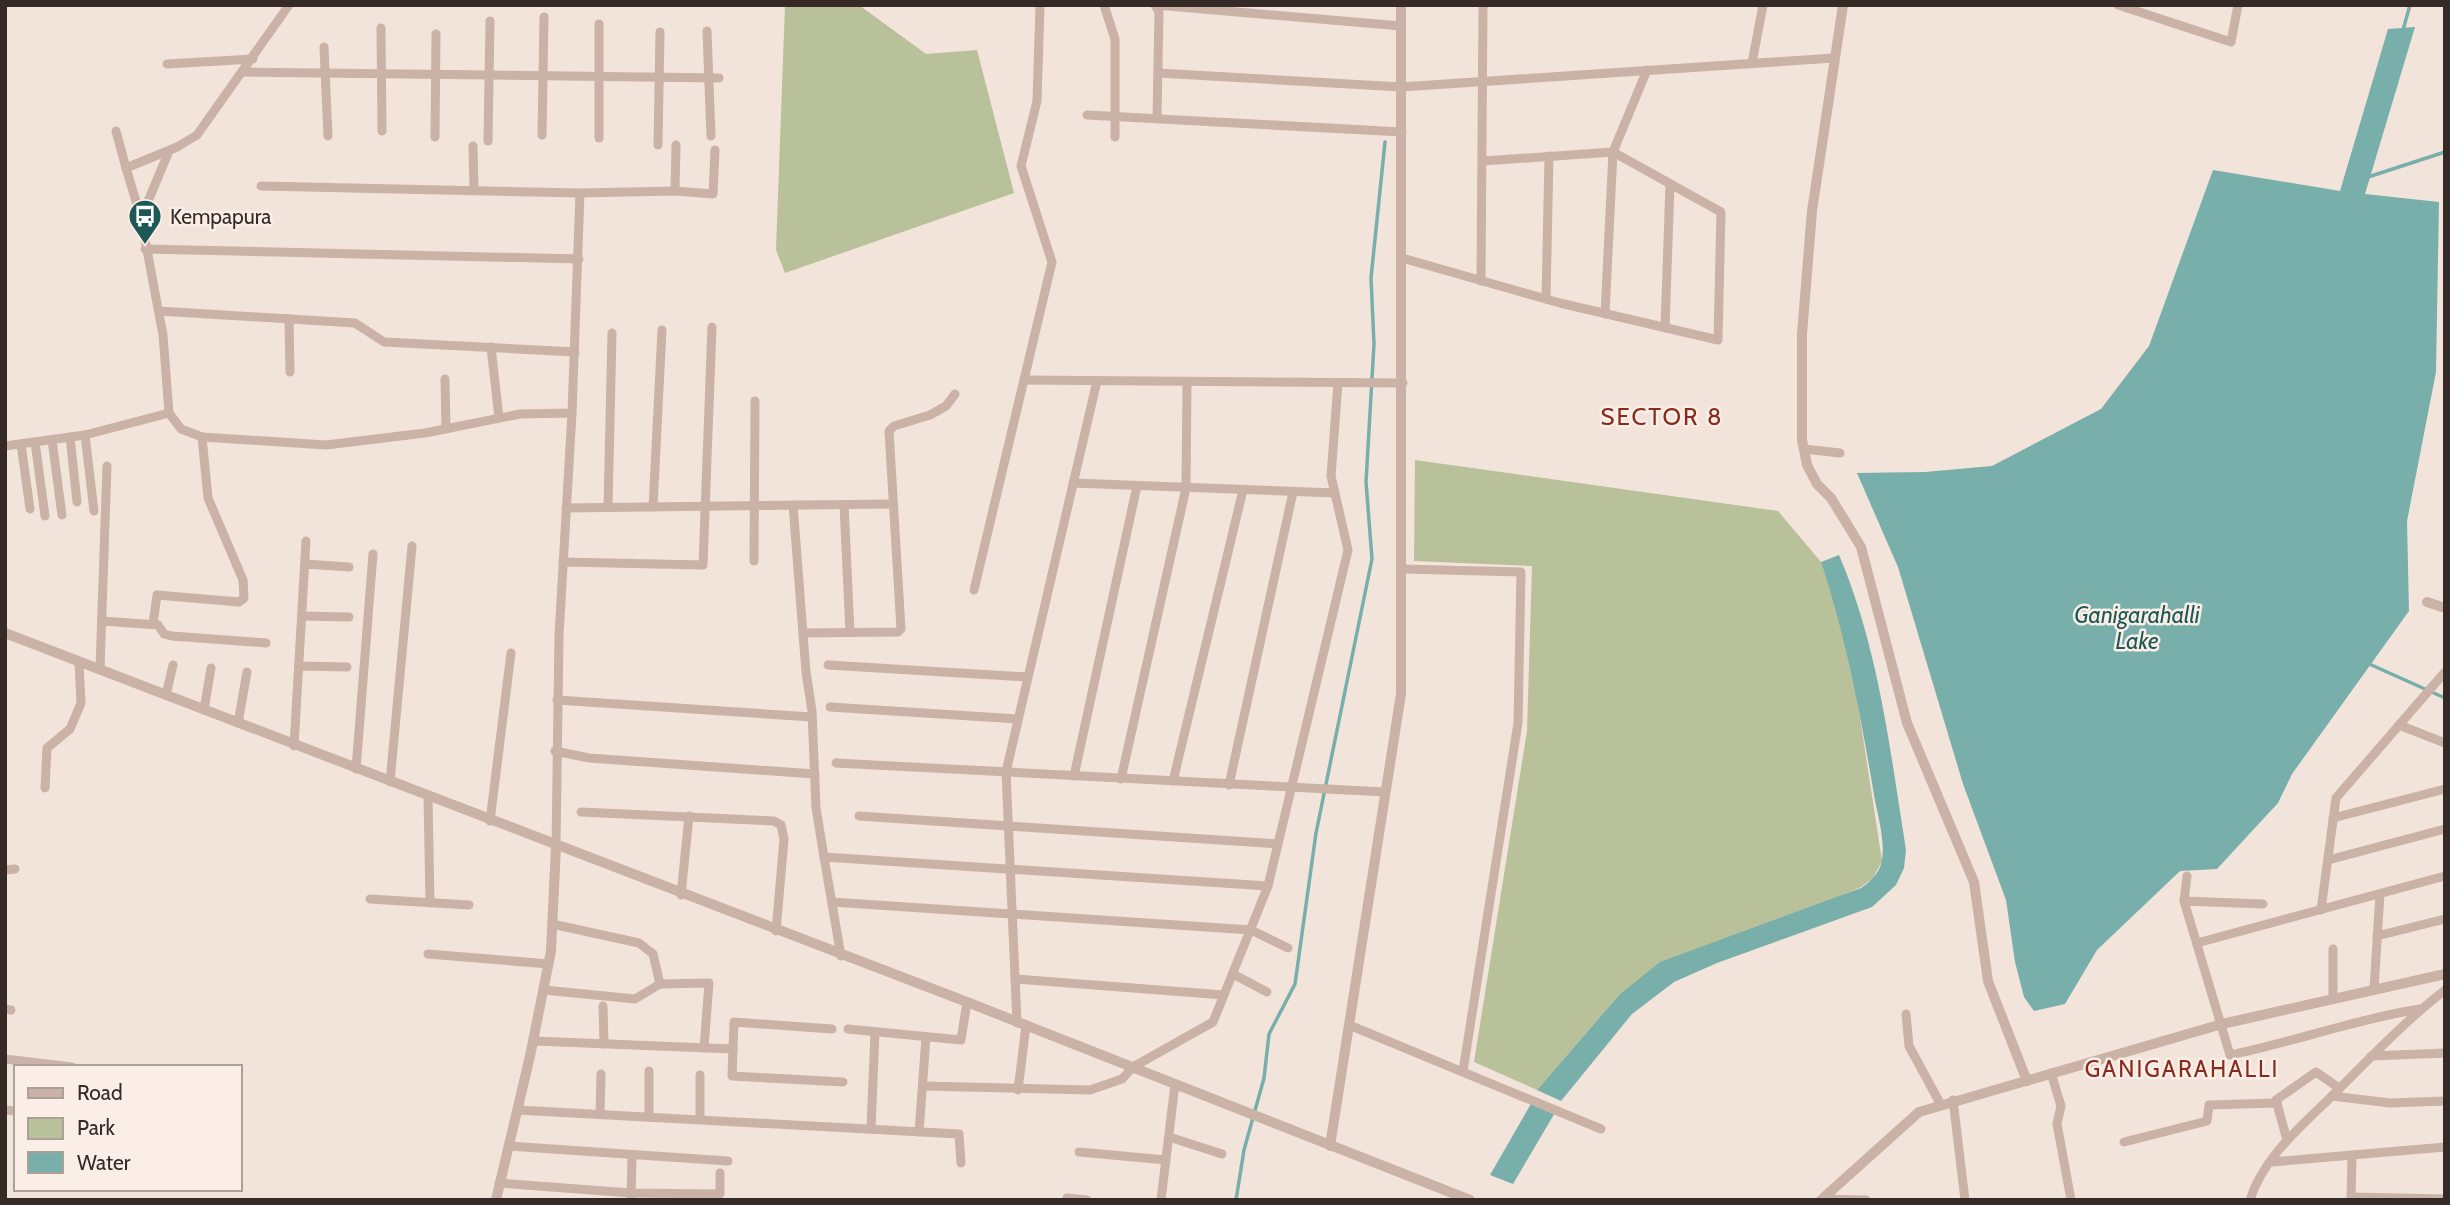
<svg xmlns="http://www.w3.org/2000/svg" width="2450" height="1205" font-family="Cabin,sans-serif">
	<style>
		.green { fill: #b8c19a }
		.water { fill: #78afab }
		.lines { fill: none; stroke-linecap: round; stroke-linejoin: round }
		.stream { stroke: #78afab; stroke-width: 3.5 }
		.minor { stroke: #cab2a6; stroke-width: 9 }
		.tertiary { stroke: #cab2a6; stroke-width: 10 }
		.labels { text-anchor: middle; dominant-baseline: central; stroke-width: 5; stroke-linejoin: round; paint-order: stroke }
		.poi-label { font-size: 21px; fill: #362a27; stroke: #faeee6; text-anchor: start }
		.water-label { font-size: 23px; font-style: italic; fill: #1c5855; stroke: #faeee6 }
		.neighbourhood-label { font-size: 23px; letter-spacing: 2px; fill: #862b1e; stroke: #faeee6 }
		.quarter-label { font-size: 24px; letter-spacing: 2px; fill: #862b1e; stroke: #faeee6 }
	</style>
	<rect width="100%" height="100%" fill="#f2e4da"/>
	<g class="green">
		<path d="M785,5H859L926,54L977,50L1014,193L785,273L776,250Z"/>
		<path d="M1415,460L1778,511L1821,562L1838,613L1855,685L1882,861L1873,878L1861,887L1619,995L1537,1090L1474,1062L1527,731L1532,566L1414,561Z"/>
	</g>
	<g class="water">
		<path d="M2415,27L2365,194L2439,202L2436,372L2407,521L2409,611L2292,774L2278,803L2217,869L2180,871L2097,950L2065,1004L2034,1011L2024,997L2015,962L2006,900L1963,784L1898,567L1857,473L1925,472L1992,466L2101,409L2149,346L2213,170L2340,191L2388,29Z"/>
		<path d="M1839,555C1879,649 1890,750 1906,850L1904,868L1896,885L1872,907L1717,963L1674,982L1632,1014L1561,1101L1537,1090L1619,995L1660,962L1861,888C1870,882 1878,874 1881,864C1887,842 1876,811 1873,789C1860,712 1846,637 1821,562Z"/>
		<path d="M1532,1102L1556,1111L1513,1184L1490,1175Z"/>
	</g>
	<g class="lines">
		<g class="stream">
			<path d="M2403,30L2410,5"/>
			<path d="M2368,177L2445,152"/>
			<path d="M2367,663L2445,698"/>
			<path d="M1236,1200L1244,1150L1264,1078L1269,1034L1295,984L1316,833L1372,559L1366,482L1374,344L1371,278L1385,142"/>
		</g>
		<g class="minor">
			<path d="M289,5L197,135L177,147L126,168L141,218L163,335L169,413L181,429L202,437L326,445L425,433L520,414L572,413L559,635L556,847"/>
			<path d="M1104,5L1115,39V137"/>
			<path d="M1155,5L1159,12L1157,118"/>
			<path d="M1156,5L1401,26"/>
			<path d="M2118,5L2231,42L2238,5"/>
			<path d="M381,28L382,131"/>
			<path d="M707,31L711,136"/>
			<path d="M324,47L328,136"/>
			<path d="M1752,63L1763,5"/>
			<path d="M167,64L253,59"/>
			<path d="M243,72L719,78"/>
			<path d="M1158,73L1401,87L1834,58"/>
			<path d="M1087,115L1402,132"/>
			<path d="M116,131L126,168"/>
			<path d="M542,135L544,17"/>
			<path d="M435,137L436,34"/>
			<path d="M599,138V24"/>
			<path d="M488,141L490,21"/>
			<path d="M658,145L660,32"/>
			<path d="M473,146L474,190"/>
			<path d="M261,186L580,193L675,191L713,194L715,150"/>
			<path d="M675,191L676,145"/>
			<path d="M141,218L169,151"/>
			<path d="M145,249L579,259"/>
			<path d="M1402,258L1560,303L1718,340L1721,212L1613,152L1483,161"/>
			<path d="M1481,281L1483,5"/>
			<path d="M1546,299L1549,156"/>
			<path d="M159,311L355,323L384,342L575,352"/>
			<path d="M1605,314L1613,152L1647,70"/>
			<path d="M289,319L290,372"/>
			<path d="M1665,328L1670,184"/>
			<path d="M491,347L499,418"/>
			<path d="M445,379L446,429"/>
			<path d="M1024,380L1403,383"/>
			<path d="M572,413L580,193"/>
			<path d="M85,435L94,511"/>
			<path d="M70,437L77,502"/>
			<path d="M52,440L62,515"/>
			<path d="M35,442L45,516"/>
			<path d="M21,444L30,509"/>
			<path d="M5,446L85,435L169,413"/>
			<path d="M1804,449L1840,453"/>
			<path d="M1073,483L1335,493"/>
			<path d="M793,505L806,672L812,711L816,808L824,857"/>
			<path d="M844,505L850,632"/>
			<path d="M608,507L612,333"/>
			<path d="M653,507L662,330"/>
			<path d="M566,508L893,504"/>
			<path d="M754,561L755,401"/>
			<path d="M563,562L703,565L712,327"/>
			<path d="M305,564L349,567"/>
			<path d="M1402,569L1521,572L1518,723L1463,1071"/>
			<path d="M974,590L1052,262L1021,166L1037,101L1040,5"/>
			<path d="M302,616L349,617"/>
			<path d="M102,621L158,625L164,634L172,636L266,643"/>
			<path d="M153,624L157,595L239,602L244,598L243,580L208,498L202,437"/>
			<path d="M803,633L898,632L901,629L889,431L894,426L930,415L946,406L955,394"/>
			<path d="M828,665L1028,677"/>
			<path d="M299,666L347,667"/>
			<path d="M100,669L107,466"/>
			<path d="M166,695L173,665"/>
			<path d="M557,700L812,717"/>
			<path d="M830,707L1018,719"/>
			<path d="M204,710L211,668"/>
			<path d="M238,723L247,672"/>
			<path d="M2399,725L2445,743"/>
			<path d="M294,746L306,541"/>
			<path d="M555,751L589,758L815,774"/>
			<path d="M836,763L1385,792"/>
			<path d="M356,769L373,554"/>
			<path d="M1074,776L1137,486"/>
			<path d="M1121,779L1186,488L1187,382"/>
			<path d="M1173,781L1243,490"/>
			<path d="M390,782L412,546"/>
			<path d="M1229,785L1293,492"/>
			<path d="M45,788L47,748L70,729L81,703L79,662"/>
			<path d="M428,797L430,903"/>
			<path d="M581,812L774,821L781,825L784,839L776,931"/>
			<path d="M859,816L1278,844"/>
			<path d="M2333,818L2445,789"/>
			<path d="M490,821L511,653"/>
			<path d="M2328,860L2445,829"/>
			<path d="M5,870L15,869"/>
			<path d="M2187,876L2184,901L2230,1055C2294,1042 2356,1019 2420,1009"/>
			<path d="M1268,886L1348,550L1331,476L1338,383"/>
			<path d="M681,895L689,816"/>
			<path d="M370,899L469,905"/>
			<path d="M2184,901L2263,904"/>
			<path d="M832,902L1251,930L1288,948"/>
			<path d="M2321,910L2336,798L2445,672"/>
			<path d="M552,924L639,943L653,954L660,984"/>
			<path d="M2377,936L2445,919"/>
			<path d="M2197,943L2445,876"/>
			<path d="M2333,949V999"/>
			<path d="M428,954L549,964"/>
			<path d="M841,956L824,857L1268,886L1213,1022L1133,1067L1122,1079L1090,1090L923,1086"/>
			<path d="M1233,974L1267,992"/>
			<path d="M1015,979L1224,995"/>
			<path d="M2374,989L2380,894"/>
			<path d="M544,990L635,999L660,984L709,983L704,1048"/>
			<path d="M603,1006L604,1044"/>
			<path d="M5,1009L11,1010"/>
			<path d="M1906,1014L1909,1046L1941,1105"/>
			<path d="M1017,1023L1006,772L1097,381"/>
			<path d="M1349,1025L1601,1129"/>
			<path d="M832,1029L734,1022L732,1076L843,1082"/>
			<path d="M848,1029L961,1040L967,1002"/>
			<path d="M534,1041L733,1049"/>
			<path d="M2371,1056L2445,1053"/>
			<path d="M5,1059L72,1067"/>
			<path d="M649,1071V1116"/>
			<path d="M2051,1073L2061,1106L2057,1124L2071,1200"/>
			<path d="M1018,1090L1026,1026"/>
			<path d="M2332,1096L2390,1103L2445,1101"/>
			<path d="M1953,1100L1965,1200"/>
			<path d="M5,1110L16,1111"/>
			<path d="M517,1110L959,1134L961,1163"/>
			<path d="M600,1114L601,1074"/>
			<path d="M700,1119V1075"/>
			<path d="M871,1128L875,1032"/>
			<path d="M919,1132L926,1037"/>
			<path d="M1169,1137L1222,1154"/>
			<path d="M2287,1140L2276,1100L2316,1072L2339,1088"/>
			<path d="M2124,1142L2207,1121L2209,1105L2277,1103"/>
			<path d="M508,1146L728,1161"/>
			<path d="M1079,1152L1166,1160"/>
			<path d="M2272,1162L2445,1147"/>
			<path d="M499,1183L631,1193L720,1194V1173"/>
			<path d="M2351,1197L2445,1199"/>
			<path d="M1067,1198L1087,1200"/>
			<path d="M1822,1199L1866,1200"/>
			<path d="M631,1200L632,1156"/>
			<path d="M1161,1200L1175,1084"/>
			<path d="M2250,1200C2263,1157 2303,1125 2334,1094C2370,1058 2404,1022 2445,990"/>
			<path d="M2351,1200L2352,1155"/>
		</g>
		<g class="tertiary">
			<path d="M1843,5L1812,211L1802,334V440L1807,465L1817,484L1831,498L1861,547L1907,723L1974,882L1988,981L2027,1081"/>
			<path d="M2427,602L2445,608"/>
			<path d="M5,633L967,1002L1470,1200"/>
			<path d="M1330,1146L1401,694V5"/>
			<path d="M496,1200L530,1056L551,951L556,847"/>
			<path d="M1821,1200L1919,1112L2222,1024L2445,974"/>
		</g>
	</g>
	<defs>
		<symbol id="bus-pin" viewBox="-11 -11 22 30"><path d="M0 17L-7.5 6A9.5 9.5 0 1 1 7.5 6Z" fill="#1c5855" stroke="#faeee6"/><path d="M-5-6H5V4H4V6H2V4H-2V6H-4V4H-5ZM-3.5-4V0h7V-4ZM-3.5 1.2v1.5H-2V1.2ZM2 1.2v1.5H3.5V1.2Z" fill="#fff"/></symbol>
	</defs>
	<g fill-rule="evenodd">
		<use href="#bus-pin" x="126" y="197" width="38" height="52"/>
	</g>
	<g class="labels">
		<g class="poi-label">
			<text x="170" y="216">Kempapura</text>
		</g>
		<g class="water-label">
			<text x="2137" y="615">Ganigarahalli<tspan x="2137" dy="26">Lake</tspan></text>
		</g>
		<g class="neighbourhood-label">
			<text x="2182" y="1069">GANIGARAHALLI</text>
		</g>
		<g class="quarter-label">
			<text x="1662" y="416">SECTOR 8</text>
		</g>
	</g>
	<rect width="2450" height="1205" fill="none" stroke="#362a27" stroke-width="14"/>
	<rect x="14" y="1065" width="228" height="126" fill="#faeee6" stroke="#aca09a" stroke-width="2"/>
	<rect x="28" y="1088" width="35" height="10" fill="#cab2a6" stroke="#aca09a" stroke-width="2"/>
	<text x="77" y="1100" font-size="21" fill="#362a27">Road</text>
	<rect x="28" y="1118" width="35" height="21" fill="#b8c19a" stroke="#aca09a" stroke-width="2"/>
	<text x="77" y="1135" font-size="21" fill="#362a27">Park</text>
	<rect x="28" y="1152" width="35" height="21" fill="#78afab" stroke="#aca09a" stroke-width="2"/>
	<text x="77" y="1170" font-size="21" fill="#362a27">Water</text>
</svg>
